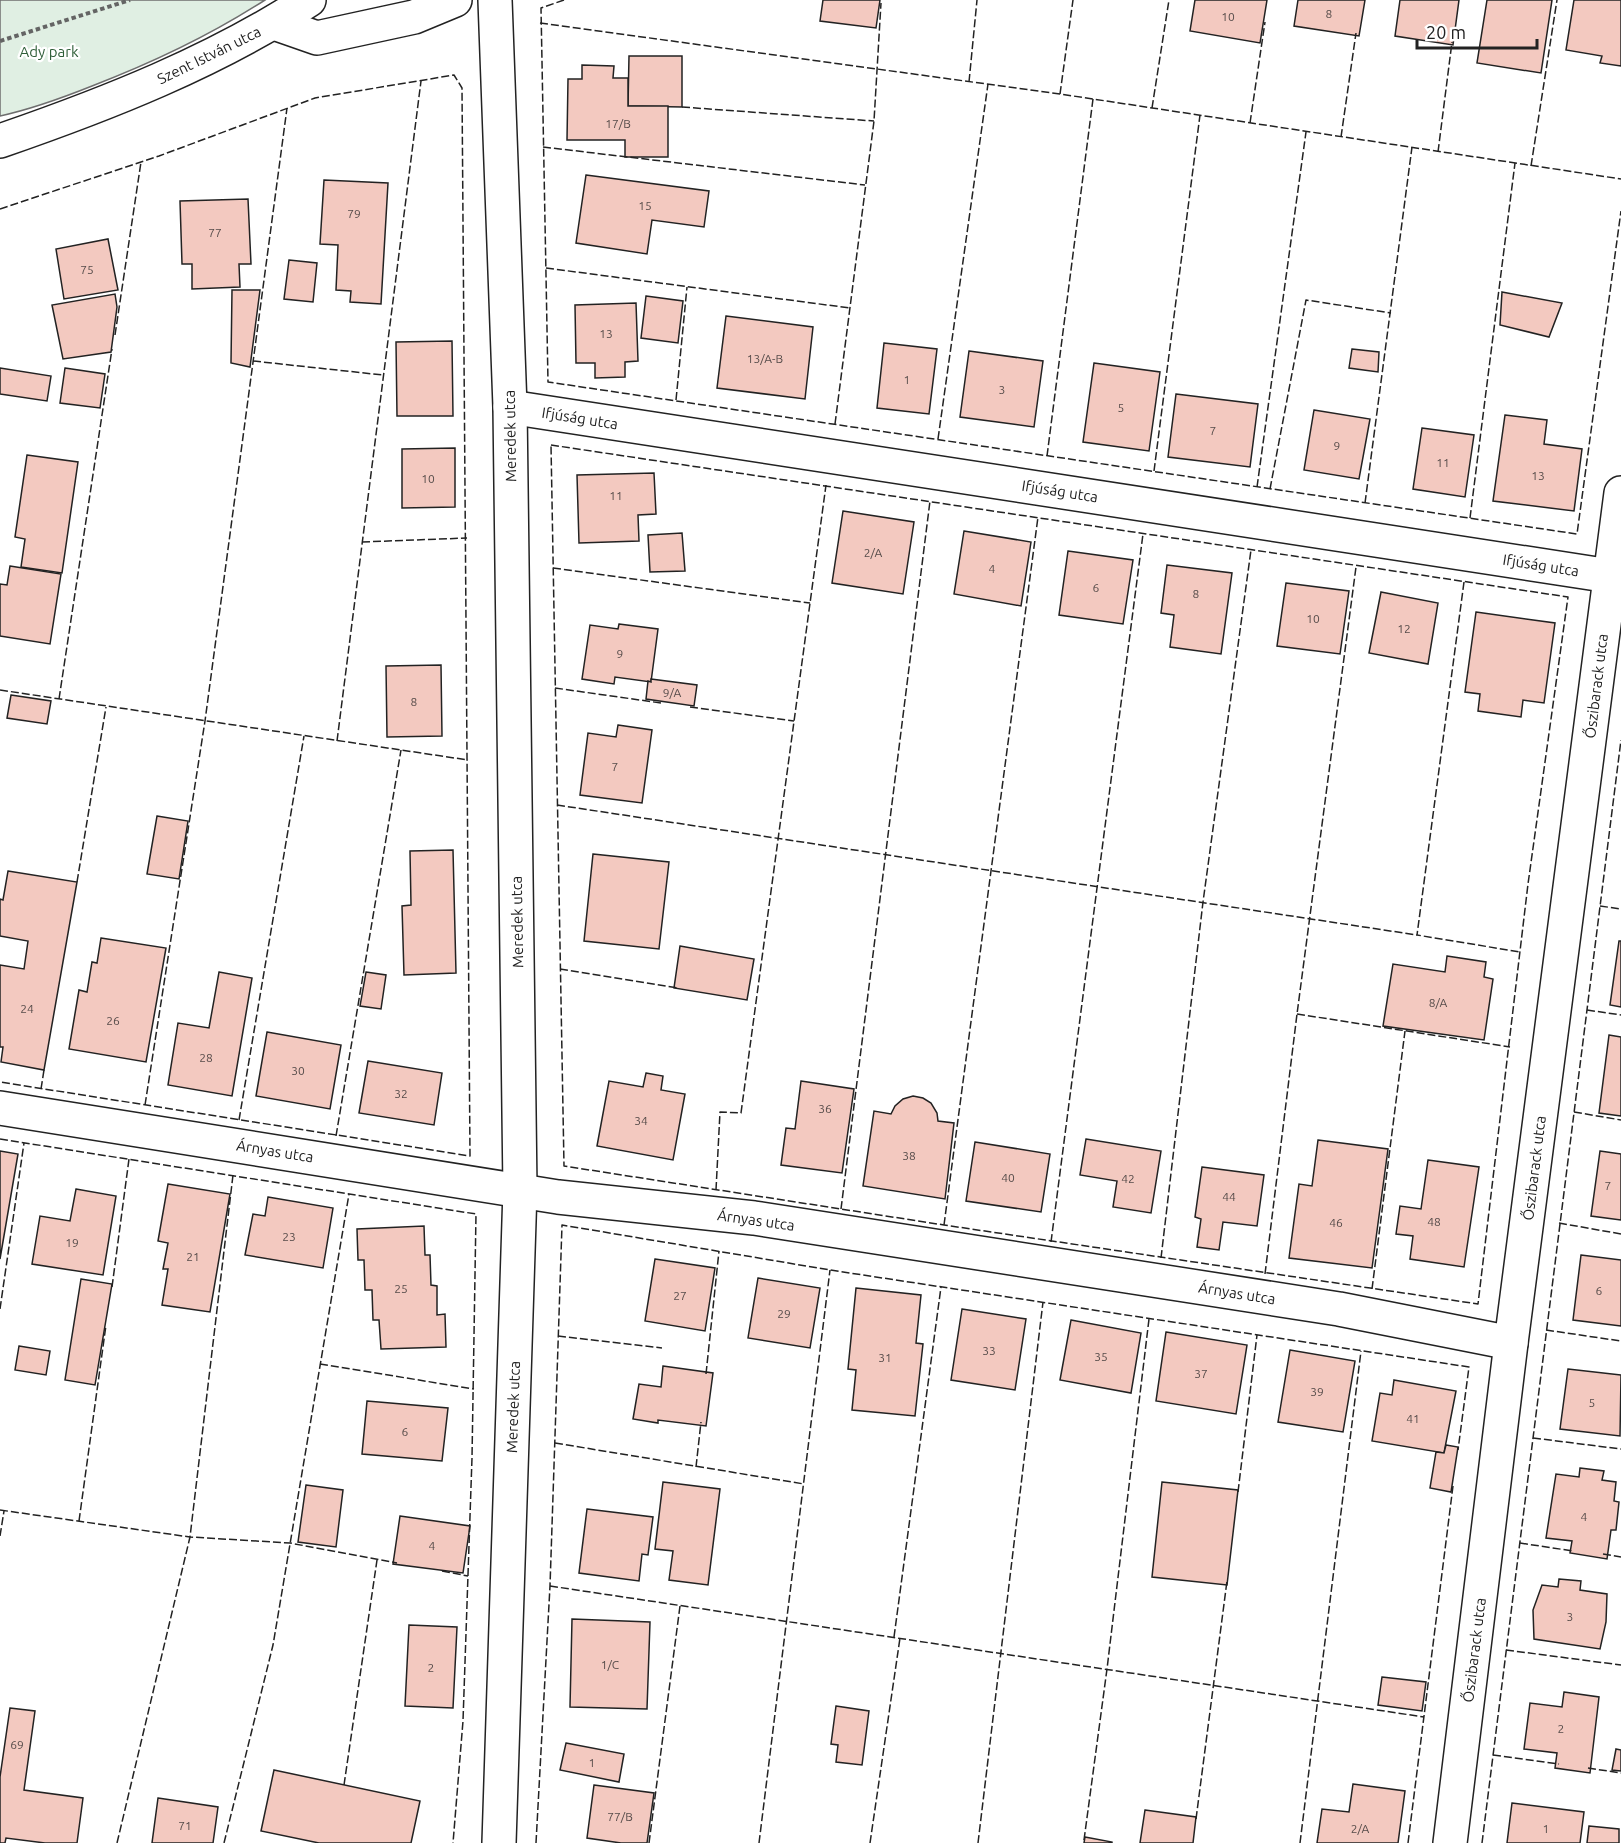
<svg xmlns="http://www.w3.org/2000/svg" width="1621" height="1843" font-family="Ubuntu,sans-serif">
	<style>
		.green { fill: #e0efe3; stroke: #6f6f6f; stroke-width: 1.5 }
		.building { fill: #f3c9c0; stroke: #222; stroke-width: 1.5 }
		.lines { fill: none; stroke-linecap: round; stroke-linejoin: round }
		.minor-casing { stroke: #222; stroke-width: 36 }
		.tertiary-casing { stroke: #222; stroke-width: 36 }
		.secondary-casing { stroke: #222; stroke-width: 36 }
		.path { stroke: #646464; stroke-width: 4; stroke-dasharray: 4.5 3; stroke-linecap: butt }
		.minor { stroke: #fff; stroke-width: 33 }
		.tertiary { stroke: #fff; stroke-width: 33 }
		.secondary { stroke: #fff; stroke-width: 33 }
		.fence { stroke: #222; stroke-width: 1.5; stroke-dasharray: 8 3; stroke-linecap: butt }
		.labels { text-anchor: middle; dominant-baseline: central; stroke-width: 4.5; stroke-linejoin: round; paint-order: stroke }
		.number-label { font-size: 12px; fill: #564c4a }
		.park-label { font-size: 15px; fill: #2f5e38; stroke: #fff }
		.street-label { font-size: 15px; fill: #222; stroke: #fff }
	</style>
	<rect width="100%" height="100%" fill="#fff"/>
	<path class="green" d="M0,0H265C211,35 152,63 92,86C62,98 32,109 0,116Z"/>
	<g class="building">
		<path d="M823,0H880L876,28L820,21Z"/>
		<path d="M1195,0H1267L1260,43L1190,31Z"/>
		<path d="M1298,0H1365L1359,36L1294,26Z"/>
		<path d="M1400,0H1459L1453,45L1395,36Z"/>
		<path d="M1487,0H1552L1541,73L1477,63Z"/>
		<path d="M1574,0H1621V66L1600,63L1602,56L1566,50Z"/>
		<path d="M629,56H682V107L628,106Z"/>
		<path d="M582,65L614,66L613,78H628V106H668V157H625V140H567L568,79H582Z"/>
		<path d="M586,175L709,191L704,227L652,220L647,254L576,243Z"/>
		<path d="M324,180L388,183L381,304L350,302L351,291L336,290L338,245L320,244Z"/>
		<path d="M248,199L251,264H239L240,287L192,289V264H182L180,201Z"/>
		<path d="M108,239L118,290L64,299L56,249Z"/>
		<path d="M289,260L317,263L313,302L284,299Z"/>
		<path d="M232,290H260L250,367L231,363Z"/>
		<path d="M1502,292L1562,303L1549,337L1500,325Z"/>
		<path d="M115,294L117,307L111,352L63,359L52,305Z"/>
		<path d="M646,296L683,301L678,343L641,338Z"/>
		<path d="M636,303L638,361L625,362V377L595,378V363H576L575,305Z"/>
		<path d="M726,316L813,327L805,399L717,388Z"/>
		<path d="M452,341L453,416H397L396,342Z"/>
		<path d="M884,343L937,349L929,414L877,408Z"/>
		<path d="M1352,349L1379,352L1378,372L1349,368Z"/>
		<path d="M969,351L1043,361L1034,427L960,417Z"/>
		<path d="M1094,363L1160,372L1149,451L1083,442Z"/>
		<path d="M0,368L51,376L47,401L0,394Z"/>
		<path d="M65,368L105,374L100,408L60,403Z"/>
		<path d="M1176,394L1258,404L1250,467L1168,457Z"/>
		<path d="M1314,410L1370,419L1359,479L1304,470Z"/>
		<path d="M1505,415L1547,420L1544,444L1582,449L1574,511L1493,501Z"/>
		<path d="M1422,428L1474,435L1465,497L1413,489Z"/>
		<path d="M455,448V507L402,508V449Z"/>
		<path d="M27,455L78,462L62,573L21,567L25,539L15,537Z"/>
		<path d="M654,473L656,514L638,515L639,541L579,543L577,475Z"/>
		<path d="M843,511L914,522L903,594L832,583Z"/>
		<path d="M964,531L1031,542L1021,606L954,594Z"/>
		<path d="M682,533L685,571L650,572L648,535Z"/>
		<path d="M1068,551L1133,560L1123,624L1059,615Z"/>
		<path d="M1167,565L1232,573L1221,654L1170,647L1174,615L1161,613Z"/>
		<path d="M10,566L61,574L50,644L0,636V584L7,585Z"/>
		<path d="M1286,583L1349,591L1340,654L1277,646Z"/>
		<path d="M1381,592L1438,603L1428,664L1369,653Z"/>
		<path d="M1476,612L1555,623L1544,703L1523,700L1521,717L1478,711L1480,694L1465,692Z"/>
		<path d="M619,624L658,629L651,682L615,677L614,684L582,679L590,625L618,629Z"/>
		<path d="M441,665L442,736L387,737L386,666Z"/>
		<path d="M651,679L697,685L694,706L646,699L648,681L651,682Z"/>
		<path d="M11,695L51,701L47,724L7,718Z"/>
		<path d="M618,725L652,730L642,803L580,795L588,733L616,737Z"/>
		<path d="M157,816L188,821L179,879L147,874Z"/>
		<path d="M453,850L456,973L404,975L402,906L411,905L410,851Z"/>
		<path d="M593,854L669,862L659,949L584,941Z"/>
		<path d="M8,871L77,882L44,1070L1,1062L3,1047H0V965L24,969L28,941L0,936V899L3,900Z"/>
		<path d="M101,938L166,948L146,1062L69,1049L79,990L87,992L92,962L97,963Z"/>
		<path d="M1619,941H1621V1007L1610,1005Z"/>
		<path d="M680,946L754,959L747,1000L674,988Z"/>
		<path d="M1447,956L1486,962L1484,977L1493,979L1484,1040L1383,1026L1393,964L1445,972Z"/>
		<path d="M219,972L252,978L232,1096L168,1085L178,1023L209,1028Z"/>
		<path d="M366,972L386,975L381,1009L360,1006Z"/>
		<path d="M267,1032L341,1045L330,1109L256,1096Z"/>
		<path d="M1609,1035L1621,1037V1116L1599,1113Z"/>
		<path d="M368,1061L442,1073L434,1125L359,1113Z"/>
		<path d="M646,1073L663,1076L661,1090L685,1094L673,1160L597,1146L609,1081L643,1087Z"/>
		<path d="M801,1081L854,1089L842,1173L781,1165L786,1128L795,1129Z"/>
		<path d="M913,1096L923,1098L931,1103L937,1113L938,1121L954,1123L945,1199L863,1186L874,1111L891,1114L895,1106L903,1099Z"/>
		<path d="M1086,1139L1161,1151L1151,1213L1113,1207L1117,1181L1080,1175Z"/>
		<path d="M1318,1140L1388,1149L1372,1268L1289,1258L1299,1184L1312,1186Z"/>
		<path d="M975,1142L1050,1154L1041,1212L966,1201Z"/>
		<path d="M0,1151L18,1154L0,1259Z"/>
		<path d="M1600,1151L1621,1154V1220L1591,1216Z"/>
		<path d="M1428,1160L1479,1167L1464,1267L1410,1259L1413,1236L1396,1234L1400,1206L1421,1209Z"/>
		<path d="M1202,1167L1264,1175L1257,1226L1223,1222L1219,1250L1197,1247L1201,1219L1195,1217Z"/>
		<path d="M168,1184L230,1194L210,1312L162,1305L168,1269H163L168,1243L158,1241Z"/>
		<path d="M76,1189L116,1196L103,1275L32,1264L40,1216L70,1221Z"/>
		<path d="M268,1197L333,1208L323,1268L245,1255L253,1214L265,1216Z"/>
		<path d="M424,1226L425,1255H430L431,1285L437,1286V1315L445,1314L446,1347L381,1349L379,1320H373L372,1290H365L364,1260H358L357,1229Z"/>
		<path d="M1581,1255L1621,1260V1326L1573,1320Z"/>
		<path d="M655,1259L715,1268L705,1331L645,1321Z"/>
		<path d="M758,1278L820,1288L810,1348L748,1338Z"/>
		<path d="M81,1279L112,1284L95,1385L65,1380Z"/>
		<path d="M856,1288L921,1295L916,1343L923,1344L915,1416L852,1410L856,1370L848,1369Z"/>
		<path d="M962,1309L1026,1319L1015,1390L951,1380Z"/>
		<path d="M1071,1320L1141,1333L1131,1393L1060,1380Z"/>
		<path d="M1166,1332L1247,1345L1236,1414L1156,1401Z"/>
		<path d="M19,1346L50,1351L46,1375L15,1370Z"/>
		<path d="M1290,1350L1355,1361L1343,1432L1278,1422Z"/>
		<path d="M663,1366L713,1373L706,1426L658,1420V1423L633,1419L639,1384L661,1387Z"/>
		<path d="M1568,1369L1621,1375L1620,1436L1560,1429Z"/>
		<path d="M1394,1380L1456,1391L1444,1453L1372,1441L1380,1393L1392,1395Z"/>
		<path d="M367,1401L448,1408L442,1461L362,1454Z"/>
		<path d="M1446,1445L1458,1447L1451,1492L1430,1488L1436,1452L1444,1453Z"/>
		<path d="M1580,1468L1604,1471L1602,1480L1616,1482L1614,1501L1619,1502L1616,1530H1611L1607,1559L1570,1553L1572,1541L1546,1538L1556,1474L1579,1477Z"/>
		<path d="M663,1482L720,1489L708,1585L669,1580L673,1551L655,1549Z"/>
		<path d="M1162,1482L1238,1490L1227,1585L1152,1577Z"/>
		<path d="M306,1485L343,1490L336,1547L298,1542Z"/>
		<path d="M587,1509L653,1517L648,1555L642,1554L639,1581L579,1573Z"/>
		<path d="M400,1516L470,1526L463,1573L393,1564Z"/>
		<path d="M1559,1579L1581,1581L1580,1590L1607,1594L1606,1622L1600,1649L1534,1639L1533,1610L1542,1585L1558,1587Z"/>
		<path d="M572,1619L650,1622L647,1709L570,1707Z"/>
		<path d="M409,1625L457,1627L453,1708L405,1706Z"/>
		<path d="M1382,1677L1426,1682L1422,1711L1378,1705Z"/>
		<path d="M1564,1692L1599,1697L1590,1773L1555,1768L1557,1753L1524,1749L1530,1703L1562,1707Z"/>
		<path d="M836,1706L869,1711L862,1765L836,1762L838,1745L831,1744Z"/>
		<path d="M10,1708L35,1711L24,1790L83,1798L77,1843H45L6,1838L5,1843H0V1777Z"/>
		<path d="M566,1743L624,1754L619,1782L560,1770Z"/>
		<path d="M1616,1749L1621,1750V1771L1612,1770Z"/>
		<path d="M274,1770L420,1801L411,1843H319L261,1831Z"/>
		<path d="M1353,1784L1405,1791L1398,1843H1317L1322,1809L1349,1812Z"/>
		<path d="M594,1785L654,1793L647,1843H621L587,1838Z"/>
		<path d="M158,1798L218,1807L213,1843H152Z"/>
		<path d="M1512,1803L1584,1812L1580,1843H1507Z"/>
		<path d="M1145,1810L1196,1817L1193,1843H1140Z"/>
		<path d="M1589,1826L1619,1829V1843H1587Z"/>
		<path d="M1085,1837L1112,1842V1843H1084Z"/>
	</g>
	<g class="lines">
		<defs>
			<g id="minor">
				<path d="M495,0L510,407L520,1190L499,1843"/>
				<path d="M510,407L1610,576"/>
				<path d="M0,1108L558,1197L754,1218L1339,1309L1511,1343"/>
				<path d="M1450,1843L1511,1343L1621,493"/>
			</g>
			<path id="tertiary" d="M274,23L317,38L414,17L455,0"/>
			<path id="secondary" d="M0,141C107,104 214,62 309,0"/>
		</defs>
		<use href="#minor" class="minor-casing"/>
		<use href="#tertiary" class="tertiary-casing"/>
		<use href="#secondary" class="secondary-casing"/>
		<path class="path" d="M0,41L130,0"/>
		<use href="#minor" class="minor"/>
		<use href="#tertiary" class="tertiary"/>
		<use href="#secondary" class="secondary"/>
		<g class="fence">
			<path d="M564,0L541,8L548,382L1577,534L1621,211"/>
			<path d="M540,23L1060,94L1621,179"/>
			<path d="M969,82L977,0"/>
			<path d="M1060,94L1073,0"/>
			<path d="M682,107L874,121"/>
			<path d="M1152,108L1169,0"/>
			<path d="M1250,123L1265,22"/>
			<path d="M1341,137L1356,33"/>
			<path d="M543,147L865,185"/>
			<path d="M1438,152L1452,42"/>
			<path d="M1531,166L1557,0"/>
			<path d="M0,209L159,156L315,98L454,75L462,88L470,1156L0,1082"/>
			<path d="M546,268L850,308"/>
			<path d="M115,335L141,162"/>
			<path d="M253,361L383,375"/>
			<path d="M676,400L687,287"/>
			<path d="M835,424L874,121L881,3"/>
			<path d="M938,439L988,84"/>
			<path d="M551,445L1568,597L1528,884L1478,1304L944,1225L564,1166Z"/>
			<path d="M1047,456L1093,99"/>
			<path d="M1154,471L1200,115"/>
			<path d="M1257,487L1306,132"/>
			<path d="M1270,489L1306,300L1391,313"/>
			<path d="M1365,503L1412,147"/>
			<path d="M1470,518L1515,163"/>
			<path d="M362,542L467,538"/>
			<path d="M553,568L810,603"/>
			<path d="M1464,582L1417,935L1520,952"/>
			<path d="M555,688L661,703"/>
			<path d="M0,690L468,760"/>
			<path d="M59,699L112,349"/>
			<path d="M690,707L794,721"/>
			<path d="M337,741L421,81"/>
			<path d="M557,805L1417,935"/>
			<path d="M77,882L106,707"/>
			<path d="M1600,906L1621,909"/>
			<path d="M560,969L678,988"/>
			<path d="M1587,1010L1621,1015"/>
			<path d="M1297,1014L1510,1047"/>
			<path d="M41,1089L44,1070"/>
			<path d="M145,1105L205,721L287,108"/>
			<path d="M1574,1112L1621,1120"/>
			<path d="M239,1120L304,736"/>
			<path d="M336,1136L401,750"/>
			<path d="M0,1139L476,1214L472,1458L463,1721L453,1843"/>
			<path d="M716,1190L720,1112L741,1113L826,485"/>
			<path d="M841,1209L930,501"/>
			<path d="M1559,1223L1621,1234"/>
			<path d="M944,1225L1038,517"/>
			<path d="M1051,1242L1143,534"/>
			<path d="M1161,1258L1203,902L1251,550"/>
			<path d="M1265,1274L1297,1014L1356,567"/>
			<path d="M112,1287L129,1159"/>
			<path d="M1372,1289L1405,1031"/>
			<path d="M0,1309L24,1143"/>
			<path d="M1546,1330L1621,1341"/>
			<path d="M558,1336L662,1348"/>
			<path d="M320,1364L474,1389"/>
			<path d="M706,1374L719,1251"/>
			<path d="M1533,1438L1621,1449"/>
			<path d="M555,1443L804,1484"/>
			<path d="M696,1467L701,1422"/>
			<path d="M1238,1492L1257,1335"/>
			<path d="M0,1510L190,1537L290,1543L397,1563"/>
			<path d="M79,1521L106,1325"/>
			<path d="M0,1536L4,1511"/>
			<path d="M1520,1543L1573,1551"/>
			<path d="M1603,1554L1621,1557"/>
			<path d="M442,1571L468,1576"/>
			<path d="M550,1586L1424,1717"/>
			<path d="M894,1637L941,1287"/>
			<path d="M1506,1650L1621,1665"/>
			<path d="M1493,1755L1559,1764"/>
			<path d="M1588,1768L1621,1773"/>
			<path d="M344,1785L377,1560"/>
			<path d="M1196,1819L1227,1581"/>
			<path d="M1084,1840L1107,1669L1149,1319"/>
			<path d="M117,1843L190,1537L233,1175"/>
			<path d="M224,1843L273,1645L349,1194"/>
			<path d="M536,1843L550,1586L562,1225L830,1270L1469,1367L1458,1450"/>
			<path d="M649,1843L680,1606"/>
			<path d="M759,1843L830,1270"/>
			<path d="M870,1843L900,1638"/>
			<path d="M978,1843L1043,1302"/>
			<path d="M1300,1843L1361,1351"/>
			<path d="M1408,1843L1453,1486"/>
			<path d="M1482,1843L1621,740"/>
		</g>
	</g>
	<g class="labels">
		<g class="number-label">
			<text x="1329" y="13">8</text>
			<text x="1228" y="16">10</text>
			<text x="618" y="123">17/B</text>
			<text x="645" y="205">15</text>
			<text x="354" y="213">79</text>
			<text x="215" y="232">77</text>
			<text x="87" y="269">75</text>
			<text x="606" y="333">13</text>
			<text x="765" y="358">13/A-B</text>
			<text x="907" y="379">1</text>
			<text x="1002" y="389">3</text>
			<text x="1121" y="407">5</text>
			<text x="1213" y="430">7</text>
			<text x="1337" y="445">9</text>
			<text x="1443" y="462">11</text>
			<text x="1538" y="475">13</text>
			<text x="428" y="478">10</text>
			<text x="616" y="495">11</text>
			<text x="873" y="552">2/A</text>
			<text x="992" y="568">4</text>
			<text x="1096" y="587">6</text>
			<text x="1196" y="593">8</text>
			<text x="1313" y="618">10</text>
			<text x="1404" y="628">12</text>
			<text x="620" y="653">9</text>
			<text x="672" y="692">9/A</text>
			<text x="414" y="701">8</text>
			<text x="615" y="766">7</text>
			<text x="1438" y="1002">8/A</text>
			<text x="27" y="1008">24</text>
			<text x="113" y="1020">26</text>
			<text x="206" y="1057">28</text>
			<text x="298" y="1070">30</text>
			<text x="401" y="1093">32</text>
			<text x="825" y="1108">36</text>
			<text x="641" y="1120">34</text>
			<text x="909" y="1155">38</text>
			<text x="1008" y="1177">40</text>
			<text x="1128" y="1178">42</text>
			<text x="1608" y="1185">7</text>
			<text x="1229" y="1196">44</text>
			<text x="1434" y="1221">48</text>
			<text x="1336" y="1222">46</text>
			<text x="289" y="1236">23</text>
			<text x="72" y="1242">19</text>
			<text x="193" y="1256">21</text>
			<text x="401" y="1288">25</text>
			<text x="1599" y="1290">6</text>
			<text x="680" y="1295">27</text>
			<text x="784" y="1313">29</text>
			<text x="989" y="1350">33</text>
			<text x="1101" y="1356">35</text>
			<text x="885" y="1357">31</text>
			<text x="1201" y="1373">37</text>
			<text x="1317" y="1391">39</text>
			<text x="1592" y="1402">5</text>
			<text x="1413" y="1418">41</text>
			<text x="405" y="1431">6</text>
			<text x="1584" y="1516">4</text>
			<text x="432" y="1545">4</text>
			<text x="1570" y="1616">3</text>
			<text x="610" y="1664">1/C</text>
			<text x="431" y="1667">2</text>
			<text x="1561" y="1728">2</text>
			<text x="17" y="1744">69</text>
			<text x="592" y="1762">1</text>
			<text x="620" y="1816">77/B</text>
			<text x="185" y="1825">71</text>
			<text x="1360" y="1828">2/A</text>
			<text x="1546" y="1828">1</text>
		</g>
		<g class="park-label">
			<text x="49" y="51">Ady park</text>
		</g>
		<g class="street-label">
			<text transform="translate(209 55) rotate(-26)">Szent István utca</text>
			<text transform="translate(580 418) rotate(9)">Ifjúság utca</text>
			<text transform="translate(510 436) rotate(-91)">Meredek utca</text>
			<text transform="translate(1060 491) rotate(9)">Ifjúság utca</text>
			<text transform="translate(1541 565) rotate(9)">Ifjúság utca</text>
			<text transform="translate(1596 686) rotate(-83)">Őszibarack utca</text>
			<text transform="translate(517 922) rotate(-91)">Meredek utca</text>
			<text transform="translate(275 1151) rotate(9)">Árnyas utca</text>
			<text transform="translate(1534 1168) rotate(-83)">Őszibarack utca</text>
			<text transform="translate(756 1220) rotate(8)">Árnyas utca</text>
			<text transform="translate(1237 1293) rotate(9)">Árnyas utca</text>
			<text transform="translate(513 1407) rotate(-88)">Meredek utca</text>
			<text transform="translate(1474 1650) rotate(-83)">Őszibarack utca</text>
		</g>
	</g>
	<path d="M1417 39v9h120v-9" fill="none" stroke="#222222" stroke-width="3"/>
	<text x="1426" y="39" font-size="18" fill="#222222" stroke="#ffffff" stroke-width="4.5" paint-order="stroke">20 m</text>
</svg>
